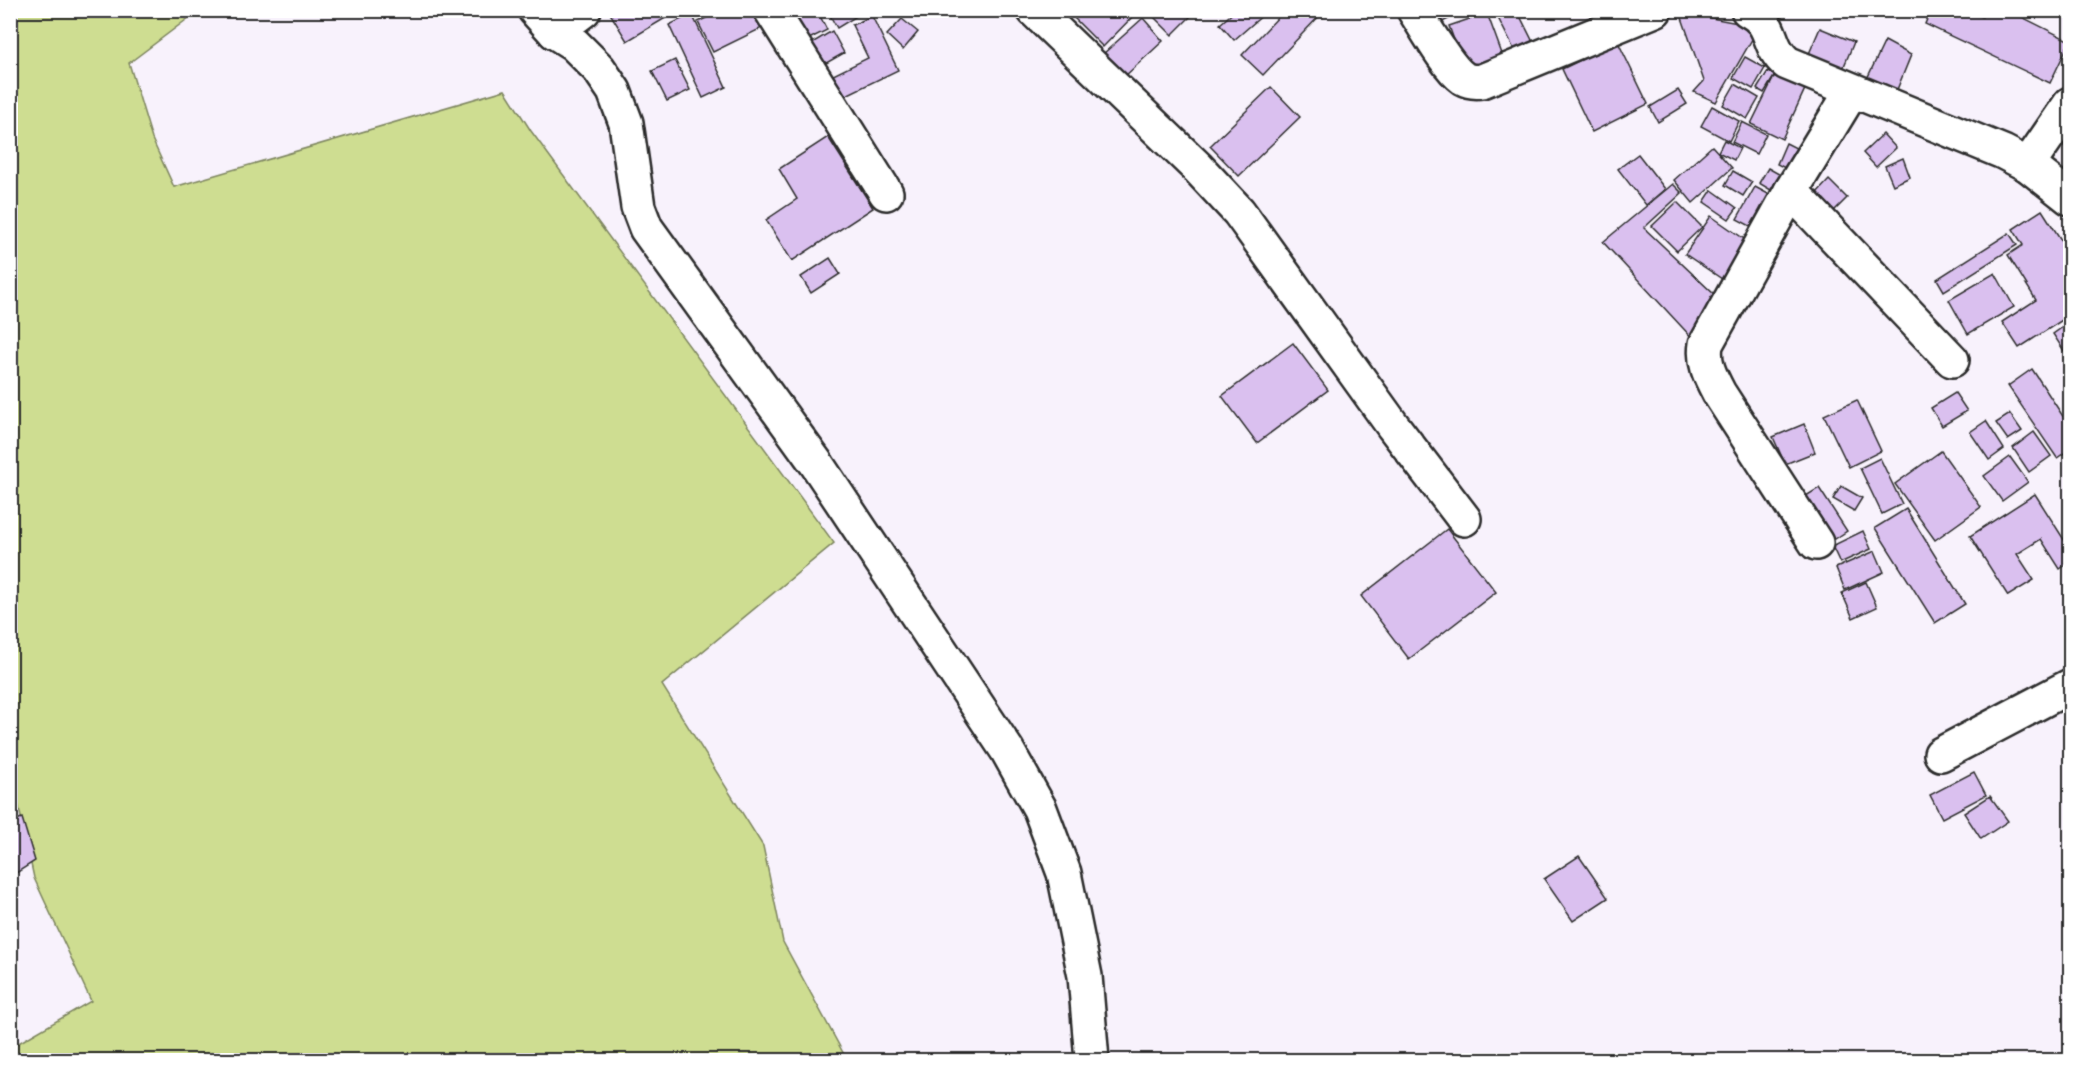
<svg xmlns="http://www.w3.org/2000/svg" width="2081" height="1071" font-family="Dekko,sans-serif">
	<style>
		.green { fill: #cedd91; stroke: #7c845e; stroke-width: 1.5 }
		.building { fill: #dac0ef; stroke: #2b2b2b; stroke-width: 1.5 }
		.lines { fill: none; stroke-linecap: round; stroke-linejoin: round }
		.street-casing { stroke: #2b2b2b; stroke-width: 38 }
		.street { stroke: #fff; stroke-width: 33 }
	</style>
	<rect width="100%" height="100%" fill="#f8f2fc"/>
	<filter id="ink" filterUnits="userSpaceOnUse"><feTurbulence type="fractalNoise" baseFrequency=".0167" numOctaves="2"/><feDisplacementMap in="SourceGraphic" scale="12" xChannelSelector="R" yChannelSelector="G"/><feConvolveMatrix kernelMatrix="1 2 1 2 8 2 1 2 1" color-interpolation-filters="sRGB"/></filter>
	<g filter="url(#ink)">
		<path class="green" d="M11,11H198L129,63L152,139L174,187L505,90L531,131L834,543L662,685L763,846L783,942L847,1060H11L10,1048L91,1001L34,878L13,780H11Z"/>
		<g class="building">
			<path d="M608,10H679L627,41Z"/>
			<path d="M722,10H754L762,28L713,52L698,22Z"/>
			<path d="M792,10H817L827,30L797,45L783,15Z"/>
			<path d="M827,10H858L860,14L837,28Z"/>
			<path d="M1076,10H1139L1103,47L1071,15Z"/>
			<path d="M1147,10H1190L1193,14L1172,35Z"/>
			<path d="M1236,10H1260L1264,14L1234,40L1220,24Z"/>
			<path d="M1285,10H1325L1263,75L1242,55Z"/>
			<path d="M1431,10H1449L1453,17L1438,24Z"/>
			<path d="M1494,10H1517L1539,54L1521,63Z"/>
			<path d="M1931,10H1969L1982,17L1984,10H2008L2070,41L2050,83L1925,24Z"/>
			<path d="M1680,12L1759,27L1716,102L1694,92L1704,81Z"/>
			<path d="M1487,13L1505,62L1467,76L1449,26Z"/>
			<path d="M692,14L726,87L703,98L669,25Z"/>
			<path d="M872,16L898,70L834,101L823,80L868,58L852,25Z"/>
			<path d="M1143,18L1163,41L1124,77L1103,54Z"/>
			<path d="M902,19L918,32L903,50L887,35Z"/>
			<path d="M1820,28L1854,42L1842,71L1808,56Z"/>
			<path d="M832,31L844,53L814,70L802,49Z"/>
			<path d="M1885,41L1911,55L1892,102L1864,85Z"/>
			<path d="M1618,42L1648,104L1592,132L1562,69Z"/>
			<path d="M1745,57L1765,68L1753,89L1733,78Z"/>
			<path d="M675,60L690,90L667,101L652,71Z"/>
			<path d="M1768,71L1775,75L1764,93L1757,89Z"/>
			<path d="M1775,75L1805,89L1782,139L1751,124Z"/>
			<path d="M1735,84L1759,98L1747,119L1723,105Z"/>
			<path d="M1271,87L1300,117L1239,176L1210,146Z"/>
			<path d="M1678,90L1687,104L1658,122L1650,107Z"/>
			<path d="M1712,106L1739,121L1729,141L1701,126Z"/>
			<path d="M1742,122L1766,134L1756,154L1732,142Z"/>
			<path d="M1883,134L1896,148L1876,167L1863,153Z"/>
			<path d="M828,137L873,208L792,261L766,220L797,199L779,169Z"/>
			<path d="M1724,140L1740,148L1734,160L1718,152Z"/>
			<path d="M1786,143L1804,152L1795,173L1777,164Z"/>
			<path d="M1712,146L1732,168L1693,203L1674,180Z"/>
			<path d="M1638,154L1665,189L1646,205L1618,169Z"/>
			<path d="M1903,158L1910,177L1893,185L1885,166Z"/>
			<path d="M1768,168L1795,183L1786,199L1759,183Z"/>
			<path d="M1733,171L1752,182L1743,196L1725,185Z"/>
			<path d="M1829,180L1847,198L1832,213L1814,196Z"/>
			<path d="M1673,184L1682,193L1644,228L1717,297L1694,340L1603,242Z"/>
			<path d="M1755,187L1774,197L1756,229L1737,219Z"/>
			<path d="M1712,190L1737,208L1729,219L1704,202Z"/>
			<path d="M1677,202L1702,227L1677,251L1652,226Z"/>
			<path d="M2042,210L2070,254V315L2019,348L2002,322L2036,300L2008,255L2023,245L2013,229Z"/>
			<path d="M1711,216L1750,243L1725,281L1685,254Z"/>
			<path d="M2009,233L2017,245L1944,291L1937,279Z"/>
			<path d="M830,258L840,274L811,293L801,277Z"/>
			<path d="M1995,273L2014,307L1968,334L1949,300Z"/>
			<path d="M2070,322V360L2053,334Z"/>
			<path d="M1293,343L1328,390L1257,443L1222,396Z"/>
			<path d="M2032,369L2070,427V449L2057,458L2008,386Z"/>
			<path d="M1955,393L1967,411L1942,426L1931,408Z"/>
			<path d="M1857,400L1881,451L1849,467L1824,415Z"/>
			<path d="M2010,414L2022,431L2008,440L1996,423Z"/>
			<path d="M1986,421L2004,449L1989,460L1970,432Z"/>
			<path d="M1804,424L1815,452L1785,464L1773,437Z"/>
			<path d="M2034,432L2051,456L2029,472L2013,448Z"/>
			<path d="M1941,451L1981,507L1935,540L1895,484Z"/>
			<path d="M2010,457L2028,482L2002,501L1984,476Z"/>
			<path d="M1880,458L1902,504L1882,514L1860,468Z"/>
			<path d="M1841,486L1862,498L1854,511L1833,499Z"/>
			<path d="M1819,488L1847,531L1829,543L1801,499Z"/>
			<path d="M2035,494L2070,549V562L2060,569L2041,539L2017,554L2034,580L2008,596L1970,536Z"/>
			<path d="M1906,509L1965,604L1935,623L1875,528Z"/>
			<path d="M1447,529L1496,592L1409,659L1361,596Z"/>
			<path d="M1863,531L1871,549L1840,563L1832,546Z"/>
			<path d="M1875,551L1884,572L1845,590L1836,568Z"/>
			<path d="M1866,582L1877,607L1853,618L1842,593Z"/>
			<path d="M1974,772L1986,795L1942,818L1930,795Z"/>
			<path d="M1990,796L2008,821L1981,839L1964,813Z"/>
			<path d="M22,818L35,861L10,877V822Z"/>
			<path d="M1579,856L1608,898L1573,921L1544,879Z"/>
		</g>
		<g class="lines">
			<defs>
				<g id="street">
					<path d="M535,10L555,32L574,44L599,69L614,91L626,123L638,207L646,228L816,463L1007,750L1040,809L1064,873L1085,976L1092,1060"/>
					<path d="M771,10L886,193"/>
					<path d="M1034,10L1198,168L1239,212L1393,426L1464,519"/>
					<path d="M1414,10C1425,27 1448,68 1463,78C1470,82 1475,82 1482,81L1655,10"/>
					<path d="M1748,10C1776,24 1765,45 1787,63L2003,152L2028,165L2070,198"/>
					<path d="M555,32L584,10"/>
					<path d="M2028,165L2070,104"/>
					<path d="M1791,191L1952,360"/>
					<path d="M1816,543L1719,393C1710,376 1703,363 1706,344L1791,191L1852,91"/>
					<path d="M1941,754L2070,686"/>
				</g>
			</defs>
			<use href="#street" class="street-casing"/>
			<use href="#street" class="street"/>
		</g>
	</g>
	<rect width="2081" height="1071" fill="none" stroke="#fff" stroke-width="36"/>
	<rect x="18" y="18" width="2045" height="1035" fill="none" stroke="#2b2b2b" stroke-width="2" filter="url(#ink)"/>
</svg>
